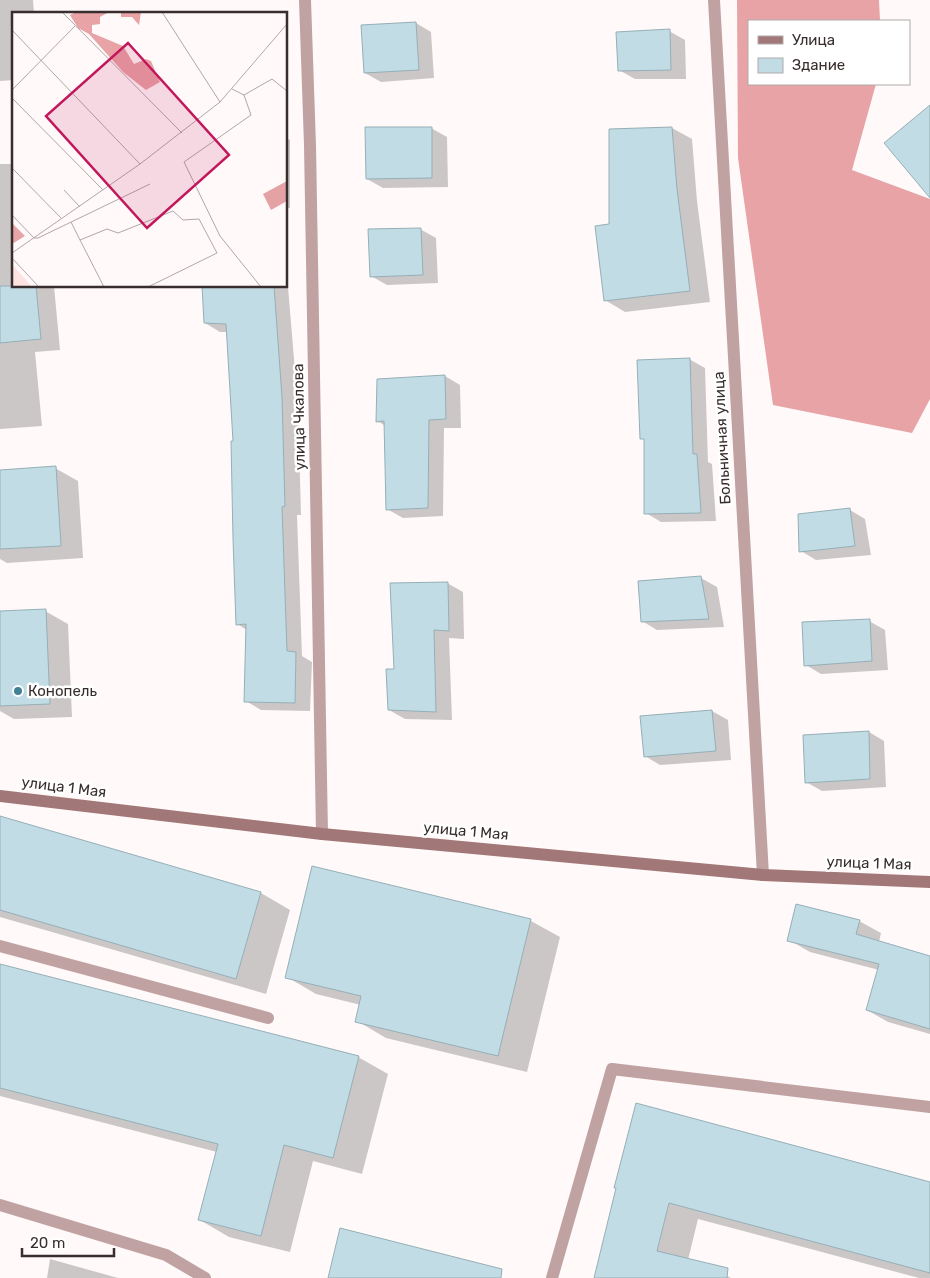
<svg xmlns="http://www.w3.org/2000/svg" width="930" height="1278" font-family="Rubik,sans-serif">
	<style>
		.forest { fill: #e7a3a5 }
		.shadow { fill: #0003 }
		.building { fill: #c1dce4; stroke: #95afb7 }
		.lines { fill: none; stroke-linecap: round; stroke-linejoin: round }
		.lane { stroke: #c1a2a2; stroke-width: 12 }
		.street { stroke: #c1a2a2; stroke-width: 12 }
		.secondary { stroke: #a27778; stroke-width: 12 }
		.poi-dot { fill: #418295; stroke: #fff; stroke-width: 2 }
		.labels { text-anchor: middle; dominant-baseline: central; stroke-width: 5; stroke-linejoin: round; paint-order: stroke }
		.street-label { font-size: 15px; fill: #392e2e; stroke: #fff }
		.poi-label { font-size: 15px; fill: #392e2e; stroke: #fff; text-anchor: start }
		.inset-road { fill: none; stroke: #b0a8a8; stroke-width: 1 }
		.view { fill: #c2185b; fill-opacity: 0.15; stroke: #c2185b; stroke-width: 2.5 }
		.inset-edge { fill: none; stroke: #392e2e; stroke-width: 2.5 }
	</style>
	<rect width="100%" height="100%" fill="#fff9f9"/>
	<path class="forest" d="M737,0H879L880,21H749V84H876L852,170L930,199V399L912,433L773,405L738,158Z"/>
	<g class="shadow">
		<path d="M0,0H33L34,14H14V80L0,81Z"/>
		<path d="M261,11L266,14H232Z"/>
		<path d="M416,23L431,32L434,78L381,82L365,73Z"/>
		<path d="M669,31L685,40L686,79H635L619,70Z"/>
		<path d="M431,128L447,137L448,187L383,188L367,179Z"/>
		<path d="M672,128L692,139L697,201L710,302L625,312L605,300L610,225Z"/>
		<path d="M286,138L290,140V208H286Z"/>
		<path d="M0,164H14V286H54L60,350L35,352L42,426L0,429Z"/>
		<path d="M420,229L436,238L438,283L387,285L371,276Z"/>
		<path d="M286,263L298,407L301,515H297L302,656L312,662L310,711L261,710L246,701L247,630L237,624L234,442L228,332H220L205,323L203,286H286Z"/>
		<path d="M689,359L705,368L708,462L712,464L716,521L661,522L646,513L645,440L641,438Z"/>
		<path d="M445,376L460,385L461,428H444L443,516L403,518L387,509L386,426L377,421Z"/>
		<path d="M55,468L78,481L83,558L7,563L0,559V471Z"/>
		<path d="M850,510L865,519L871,555L816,560L801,551Z"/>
		<path d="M701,578L717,587L724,627L657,630L642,621Z"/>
		<path d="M447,583L463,592L464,639L449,638L452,720L405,719L389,710L396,670Z"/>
		<path d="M45,611L68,624L72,717L14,719L0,711V613Z"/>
		<path d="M869,621L885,630L888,670L821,674L806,665Z"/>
		<path d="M712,711L728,720L731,760L660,765L645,756L642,717Z"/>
		<path d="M869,732L884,741L886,787L822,791L806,782Z"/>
		<path d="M0,818L261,893L290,910L266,994L0,917Z"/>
		<path d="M531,921L560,937L527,1072L386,1038L357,1021L361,1005L316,994L287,977Z"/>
		<path d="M859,921L881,933L879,942L930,957V1034L888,1022L867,1010L879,970L810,952L789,940Z"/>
		<path d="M0,965L358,1057L388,1074L362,1174L313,1161L290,1252L229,1237L200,1220L217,1152L0,1096Z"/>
		<path d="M930,1183V1278H919L698,1219L688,1260L707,1265L731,1278H595L617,1188Z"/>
		<path d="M50,1259L118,1278H47Z"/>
	</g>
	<g class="building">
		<path d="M416,22L419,70L364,73L361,25Z"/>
		<path d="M670,29L671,70L618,71L616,32Z"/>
		<path d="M930,105V198L884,143Z"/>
		<path d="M365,127H432V178L366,179Z"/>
		<path d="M672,127L677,189L690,291L604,301L595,226L609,224V129Z"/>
		<path d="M421,228L423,275L370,277L368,229Z"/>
		<path d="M0,286H36L41,339L0,343Z"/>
		<path d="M202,286H274L282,397L285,506L282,507L287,651L296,652L295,703L244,702L246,624L236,625L233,539L231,441H233L226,324L204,323Z"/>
		<path d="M690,358L693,454H697L701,513L644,514V439H640L637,360Z"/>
		<path d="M445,375L446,419L429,420L428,508L386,510L384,421L376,422L377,379Z"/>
		<path d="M56,466L61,546L0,549V470Z"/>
		<path d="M850,508L855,546L799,552L798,514Z"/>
		<path d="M701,576L709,619L641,622L638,581Z"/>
		<path d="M448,582L449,631L434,630L436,712L388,710L386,669H394L390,583Z"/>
		<path d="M46,609L50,704L0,706V611Z"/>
		<path d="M870,619L872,661L804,666L802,622Z"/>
		<path d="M712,710L716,751L644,757L640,716Z"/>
		<path d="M869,731L870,779L805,783L803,735Z"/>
		<path d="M0,816L261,892L236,979L0,910Z"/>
		<path d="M312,866L531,919L498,1056L355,1022L361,996L285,978Z"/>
		<path d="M796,904L860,920L856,934L930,956V1029L866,1010L879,964L787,941Z"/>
		<path d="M0,964L359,1056L333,1158L284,1145L261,1236L198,1220L218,1144L0,1088Z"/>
		<path d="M636,1103L930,1182V1273L669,1203L657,1251L728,1268L727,1278H594L616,1188H614Z"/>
		<path d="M340,1228L502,1269L501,1278H328Z"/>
	</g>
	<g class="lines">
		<g class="lane">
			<path d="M0,946L268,1018"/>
			<path d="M0,1205L166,1255L205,1278"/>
			<path d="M552,1278L612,1069L930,1107"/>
		</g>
		<g class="street">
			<path d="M305,0L310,145L322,834"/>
			<path d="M714,0L763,875"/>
		</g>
		<path class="secondary" d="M0,796L322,834L763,875L930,882"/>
	</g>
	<circle class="poi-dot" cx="18" cy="691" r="5"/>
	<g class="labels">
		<g class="street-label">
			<text transform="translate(299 417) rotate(-91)">улица Чкалова</text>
			<text transform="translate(722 438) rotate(-93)">Больничная улица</text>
			<text transform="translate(64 787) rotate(7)">улица 1 Мая</text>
			<text transform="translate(466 831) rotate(5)">улица 1 Мая</text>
			<text transform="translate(869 863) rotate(2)">улица 1 Мая</text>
		</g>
		<g class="poi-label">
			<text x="28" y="691">Конопель</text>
		</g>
	</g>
	<g transform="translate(12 12)">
		<rect width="275" height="275" fill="#fff9f9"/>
		<path d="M0,252L20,275H0Z" fill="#fee2e2"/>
		<path d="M64,0H97L88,5V12L80,13V21L111,34L122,52L134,47L139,49L148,70L134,78L111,60L77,22L66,16L58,3ZM109,0H129L127,13L120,5H109ZM0,211L13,224L0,232Z" fill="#e7a3a5"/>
		<path d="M275,169V189L259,198L251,182Z" fill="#e5a2a4"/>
		<path class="inset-road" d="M50,0L170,121M150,0L208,90M0,18L128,152M220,77L232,83L239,103L172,150L208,224L249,275M0,78L63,14M232,83L260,67L275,79M0,86L91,178M0,156L50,207M52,178L68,195M0,203L22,226H26L138,172M59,210L68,228M0,241L128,152L208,90L275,12M0,246L27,275M92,275L68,228L95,217L106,221L161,199L171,208L187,207L205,241L136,275"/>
		<path class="view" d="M116,31L217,143L135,216L34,104Z"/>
		<rect width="275" height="275" class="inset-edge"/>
	</g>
	<rect x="748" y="20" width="162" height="65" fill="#ffffff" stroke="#b0abab"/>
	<rect x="758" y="36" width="25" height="8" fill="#a27778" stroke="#b0abab"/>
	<text x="792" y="45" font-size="15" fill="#392e2e">Улица</text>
	<rect x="758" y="58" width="25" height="15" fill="#c1dce4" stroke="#b0abab"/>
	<text x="792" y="70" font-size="15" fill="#392e2e">Здание</text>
	<path d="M22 1248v8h92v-8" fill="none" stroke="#392e2e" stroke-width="2.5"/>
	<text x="30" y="1248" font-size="15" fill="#392e2e" stroke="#ffffff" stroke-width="4" paint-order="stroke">20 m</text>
</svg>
